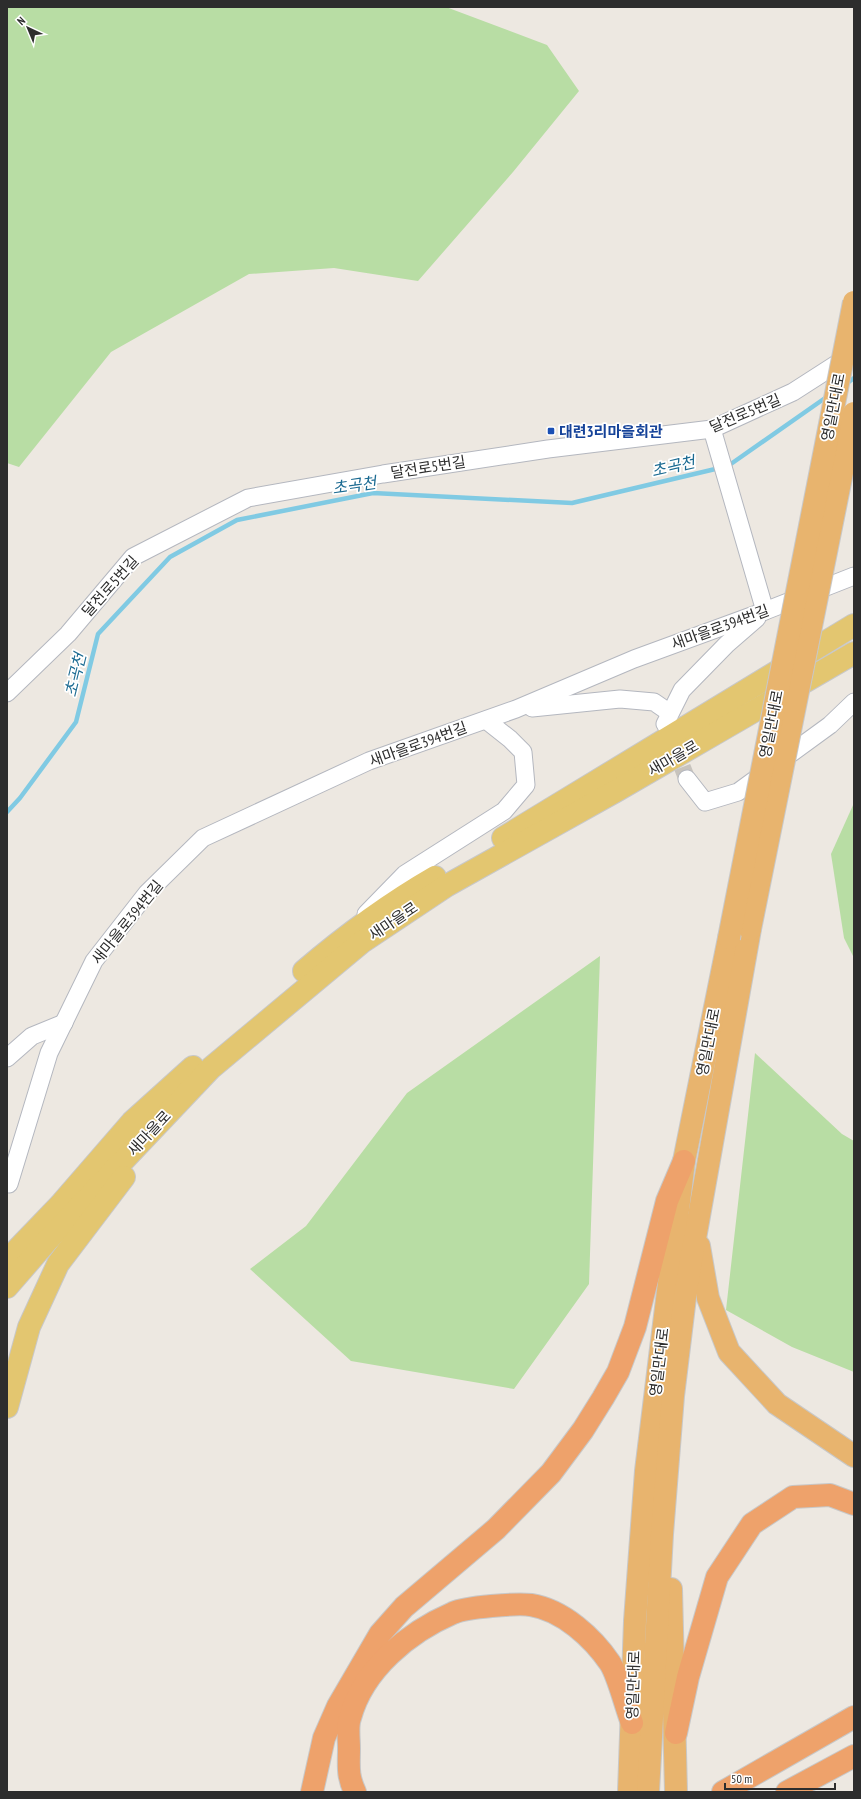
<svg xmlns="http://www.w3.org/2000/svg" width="861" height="1799" font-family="'PT Sans Narrow','Noto Sans KR',sans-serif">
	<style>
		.green { fill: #b8dda4 }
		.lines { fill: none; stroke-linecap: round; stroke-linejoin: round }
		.stream { stroke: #80cae3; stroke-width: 4.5 }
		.minor-tunnel { stroke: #c7c3bd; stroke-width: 17; stroke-dasharray: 17 8; stroke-linecap: butt }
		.minor-casing { stroke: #b4b7bf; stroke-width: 19 }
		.primary-casing { stroke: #c8c8c8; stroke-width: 24 }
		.trunk-casing { stroke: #c8c8c8; stroke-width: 24 }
		.motorway-casing { stroke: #c8c8c8; stroke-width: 24 }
		.minor { stroke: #fff; stroke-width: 17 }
		.primary { stroke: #e3c670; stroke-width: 22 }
		.trunk { stroke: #e8b46e; stroke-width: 22 }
		.motorway { stroke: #eea26b; stroke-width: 22 }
		.trunk-bridge-casing { stroke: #c8c8c8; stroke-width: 24; stroke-linecap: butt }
		.trunk-bridge { stroke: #e8b46e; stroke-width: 22 }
		.transit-dot { fill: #1a4fb4; stroke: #fff; stroke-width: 1.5 }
		.labels { text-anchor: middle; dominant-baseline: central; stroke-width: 3.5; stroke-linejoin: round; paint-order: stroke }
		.street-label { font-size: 15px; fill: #2d2d2d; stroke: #fff }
		.transit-label { font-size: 15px; font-weight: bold; fill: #164399; stroke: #fff; text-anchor: start }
		.water-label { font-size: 16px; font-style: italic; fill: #1c6b92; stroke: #fff }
	</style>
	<rect width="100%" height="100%" fill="#ede8e1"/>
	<g class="green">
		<path d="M7,7H446L547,45L579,91L513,172L418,281L334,268L249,274L111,352L19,467L7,463Z"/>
		<path d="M854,803V958L844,938L831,854Z"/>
		<path d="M600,956L589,1284L514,1389L351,1361L250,1269L306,1226L407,1093Z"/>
		<path d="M755,1053L842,1134L854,1141V1372L792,1347L726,1310Z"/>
	</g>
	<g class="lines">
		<g class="stream">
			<path d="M846,384L854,378"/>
			<path d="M7,812L20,798L76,722L98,634L170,557L237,520L373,493L572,503L728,466L828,396"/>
		</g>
		<path class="minor-tunnel" d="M673,744L687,779"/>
		<defs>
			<g id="minor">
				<path d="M712,429L765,611"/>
				<path d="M7,693L68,634L133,557L248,498L383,474L548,449L712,429L793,392L849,356"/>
				<path d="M532,708L620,699L654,702L670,713"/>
				<path d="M665,724L682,690L727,644L757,618"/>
				<path d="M687,779L705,802L738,792L830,725L854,702"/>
				<path d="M366,914L405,874L504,811L526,785L523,752L510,739L486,720"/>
				<path d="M7,1058L32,1036L64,1023"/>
				<path d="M9,1184L49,1053L94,961L147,893L203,838L369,761L516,709L634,659L765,611L854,576"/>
			</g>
			<g id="primary">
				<path d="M503,838L854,625"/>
				<path d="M304,971C345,936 388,904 435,877"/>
				<path d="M7,1260L60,1205L132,1122L193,1067"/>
				<path d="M7,1287L47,1241L211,1068L362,942L446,886L616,791L854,653"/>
				<path d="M7,1407L29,1327L58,1264L124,1177"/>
			</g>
			<g id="trunk">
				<path d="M699,1246L708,1298L729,1352L777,1404L854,1456"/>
				<path d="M671,1589L676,1792"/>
				<path d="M629,1792L635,1621L646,1471L684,1161L729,938"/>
				<path d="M648,1792L662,1534L673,1396L686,1289L750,929"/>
			</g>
			<g id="motorway">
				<path d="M676,1733L688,1677L717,1577L752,1524L793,1497L830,1495L854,1504"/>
				<path d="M312,1792L324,1738L338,1706L380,1634L404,1607L496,1529L551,1473L583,1430L603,1398L618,1372L635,1327L667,1201L684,1161"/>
				<path d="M355,1792C347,1775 349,1766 349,1748C349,1739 347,1726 350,1718C363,1669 409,1632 453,1613C466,1607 517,1603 531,1605C563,1610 593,1638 610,1663C618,1675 626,1708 632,1723"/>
				<path d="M723,1792L854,1717"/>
				<path d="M787,1792L854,1756"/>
			</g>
		</defs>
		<use href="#minor" class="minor-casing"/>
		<use href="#primary" class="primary-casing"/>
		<use href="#trunk" class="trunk-casing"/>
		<use href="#motorway" class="motorway-casing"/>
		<use href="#minor" class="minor"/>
		<use href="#primary" class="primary"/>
		<use href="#trunk" class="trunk"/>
		<use href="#motorway" class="motorway"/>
		<defs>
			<g id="trunk-bridge">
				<path d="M750,929L854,413"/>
				<path d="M729,938L854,302"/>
			</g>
		</defs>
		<use href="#trunk-bridge" class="trunk-bridge-casing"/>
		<use href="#trunk-bridge" class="trunk-bridge"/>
	</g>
	<rect class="transit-dot" x="547" y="427" width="8" height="8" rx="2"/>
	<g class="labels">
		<g class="street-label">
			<text transform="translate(833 407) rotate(-79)">영일만대로</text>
			<text transform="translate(745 413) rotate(-23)">달전로5번길</text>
			<text transform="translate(428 467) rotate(-9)">달전로5번길</text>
			<text transform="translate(110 586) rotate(-48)">달전로5번길</text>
			<text transform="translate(720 627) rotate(-20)">새마을로394번길</text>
			<text transform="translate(771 724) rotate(-79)">영일만대로</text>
			<text transform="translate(418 744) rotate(-20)">새마을로394번길</text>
			<text transform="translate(673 758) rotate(-30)">새마을로</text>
			<text transform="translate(393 921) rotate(-34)">새마을로</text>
			<text transform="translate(127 922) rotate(-51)">새마을로394번길</text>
			<text transform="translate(708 1042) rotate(-79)">영일만대로</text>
			<text transform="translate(149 1133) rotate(-47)">새마을로</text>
			<text transform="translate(659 1362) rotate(-83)">영일만대로</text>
			<text transform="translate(633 1685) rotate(-88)">영일만대로</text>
		</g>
		<g class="transit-label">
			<text x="559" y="431">대련3리마을회관</text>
		</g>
		<g class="water-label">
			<text transform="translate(673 466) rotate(-13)">초곡천</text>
			<text transform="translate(354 485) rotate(-8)">초곡천</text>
			<text transform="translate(75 675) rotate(-76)">초곡천</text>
		</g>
	</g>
	<rect width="861" height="1799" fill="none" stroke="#2d2d2d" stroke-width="16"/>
	<g transform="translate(28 28) rotate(316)" stroke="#ffffff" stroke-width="3" paint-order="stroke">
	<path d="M0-3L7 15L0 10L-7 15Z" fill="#2d2d2d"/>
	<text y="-6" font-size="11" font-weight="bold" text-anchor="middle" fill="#2d2d2d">N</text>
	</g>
	<path d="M725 1783v6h110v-6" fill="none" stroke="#2d2d2d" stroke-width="2"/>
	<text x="731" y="1783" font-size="12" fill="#2d2d2d" stroke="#ffffff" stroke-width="3" paint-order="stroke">50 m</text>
</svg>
